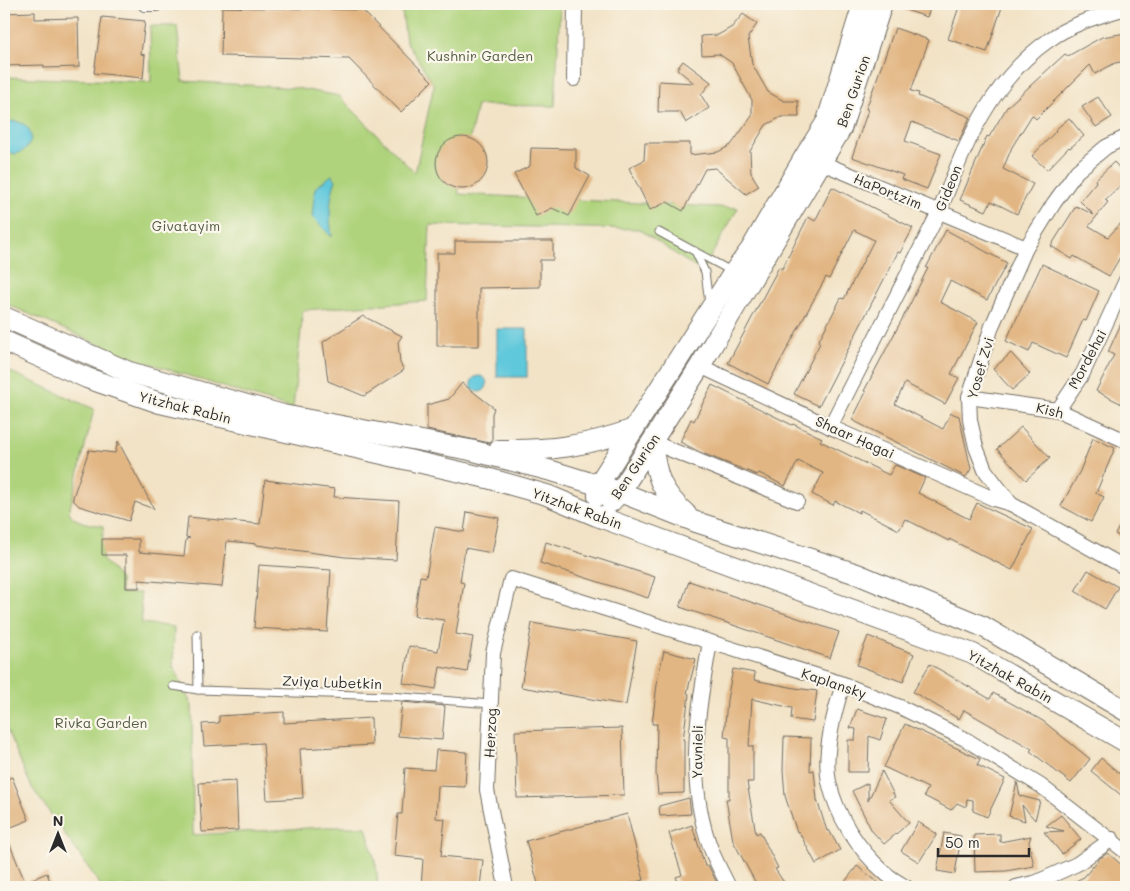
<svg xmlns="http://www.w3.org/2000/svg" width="1130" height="891" font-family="Mali,sans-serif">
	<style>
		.green { fill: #afd37c; stroke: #6d7f54 }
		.water { fill: #5fc8db; stroke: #457a83 }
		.building { fill: #e2b683 }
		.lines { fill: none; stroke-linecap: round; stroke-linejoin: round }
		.service-casing { stroke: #716b61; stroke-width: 9 }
		.minor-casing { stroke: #716b61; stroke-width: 16 }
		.secondary-casing { stroke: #716b61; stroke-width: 22 }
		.service { stroke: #fff; stroke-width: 7 }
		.minor { stroke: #fff; stroke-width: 14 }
		.secondary { stroke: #fff; stroke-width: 20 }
		.labels { text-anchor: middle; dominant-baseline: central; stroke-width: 4.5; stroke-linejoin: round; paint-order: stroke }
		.park-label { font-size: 14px; fill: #535d43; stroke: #fbf7ec }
		.street-label { font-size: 14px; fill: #2b2b2b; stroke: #fbf7ec }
	</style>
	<rect width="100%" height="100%" fill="#fbf7ec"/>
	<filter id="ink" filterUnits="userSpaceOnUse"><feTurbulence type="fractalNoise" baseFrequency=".02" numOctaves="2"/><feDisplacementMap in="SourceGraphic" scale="10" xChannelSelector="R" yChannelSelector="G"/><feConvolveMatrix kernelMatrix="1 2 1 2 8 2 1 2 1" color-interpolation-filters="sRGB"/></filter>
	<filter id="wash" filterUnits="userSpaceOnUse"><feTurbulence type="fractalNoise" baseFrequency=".0096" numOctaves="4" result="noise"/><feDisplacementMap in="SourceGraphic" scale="20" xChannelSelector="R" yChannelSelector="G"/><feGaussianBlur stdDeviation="1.12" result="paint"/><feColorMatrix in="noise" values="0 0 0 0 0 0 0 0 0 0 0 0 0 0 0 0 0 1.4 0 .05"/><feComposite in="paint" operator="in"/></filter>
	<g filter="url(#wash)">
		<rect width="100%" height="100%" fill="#f2e3c6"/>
		<g class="green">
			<path d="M401,4H560L555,106L477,105L458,194L738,208L702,272L639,229L430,225L427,301L303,310L293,409L123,355L4,303V77L151,82L150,26H177L183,81L296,88L339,96L415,173L434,85L406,41Z"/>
			<path d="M4,369L94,409L69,512C74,523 92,524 103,526L102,559L120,579L121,593H140L142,623L174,627L173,666L192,706L193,835L325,827H366L376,866L378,887H102L31,786L4,723Z"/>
		</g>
		<g class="water">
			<path d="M13,121C36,123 37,149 15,154L4,150V125Z"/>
			<path d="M332,175L336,180C329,198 329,218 332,237L312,217L315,188Z"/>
			<rect x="497" y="329" width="30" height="48"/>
			<circle cx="479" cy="384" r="8"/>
		</g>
		<g id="blocks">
			<g class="building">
				<path d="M894,4H932L927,17L893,6Z"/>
				<path d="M960,4H1003L987,52L948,39Z"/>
				<path d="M222,7L362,10L432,81L401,112L349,59L221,56Z"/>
				<path d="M35,12V19L78,18L79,67L44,68V65L4,66V13Z"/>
				<path d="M743,14L757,24L748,37L752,64L768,92L784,101H798L799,117H781L766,125L750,151L751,173L759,186L746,194L715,168L705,169L683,211L667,202L650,210L629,168L644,160L645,143H690V155L718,152L731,145L752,116V100L732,63L719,54L702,55L701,36L718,35L732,27Z"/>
				<path d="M102,17L145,21L141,54L145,55L143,78L94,73Z"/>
				<path d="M895,28L929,40L911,91L919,93L918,96L970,117L959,141L912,122L905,141L941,154L927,189L901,179L903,175L852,157L868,110L866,109Z"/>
				<path d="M1126,33V61L1115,63L1095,74L1090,65L1036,119L1032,115L1012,147L1003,169L1033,184L1017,214L991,201L986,211L960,200L987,136L989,137L1007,107L1065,54L1068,56L1102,37Z"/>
				<path d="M683,61L711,82L701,95L709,108L686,123L680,112H658L659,81L694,83L677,69Z"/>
				<path d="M1098,97L1112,117L1096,127L1082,107Z"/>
				<path d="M1069,118L1084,136L1070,148L1069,147L1047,170L1032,156L1056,131L1055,130Z"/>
				<circle cx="462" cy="163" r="26"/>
				<path d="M531,148L576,149V168L590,176L569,216L552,208L536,216L514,174L530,166Z"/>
				<path d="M1114,162L1126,175V180L1105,200L1108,202L1089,226L1108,237L1126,218V247L1109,276L1074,256L1072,259L1051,246L1076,206L1094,215L1080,201L1096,182L1095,180Z"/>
				<path d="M832,187L913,228L900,253L898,252L819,406L794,394L820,343L818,342L841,298L844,299L874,240L854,230L829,279L826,277L768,384L728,363L779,267L782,269L808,217L815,221Z"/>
				<path d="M946,230L1007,263L987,300L950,281L940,302L978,322L951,374L959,378L945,404L905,383L895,404L943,429L951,413L959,416L971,469L966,477L852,420L866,392L864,391L908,308L928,268H926Z"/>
				<path d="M455,241H553V260H540V287L479,288V346H437V253H455Z"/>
				<path d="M1042,264L1099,291L1086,321L1083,320L1066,358L1033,343L1029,352L1006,341Z"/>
				<path d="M1126,313V406L1096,391L1114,355L1108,352Z"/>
				<path d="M363,316L402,336L398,342L400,363L404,370L364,396L328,381L323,342Z"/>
				<path d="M1011,353L1030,374L1012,390L993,369Z"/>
				<path d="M462,383L494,408L492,414V441L490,443L427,430V405L449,399Z"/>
				<path d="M712,385L792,425L793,424L822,438L820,441L889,475L895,465L925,478L918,493L969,519L977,503L1033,529L1012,570L949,539V541L905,519L899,530L860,510L859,513L835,501L833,505L812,494L823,473L798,461L785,486L759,473L757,475L702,453L680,442L691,419L694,421Z"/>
				<path d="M1021,427L1050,458L1026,480L997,449Z"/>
				<path d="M1093,438L1115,448L1096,493L1104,497L1091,522L1061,506L1080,471Z"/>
				<path d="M118,441L154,509L135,502L129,521L79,506L73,500V497L89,450L115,453Z"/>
				<path d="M265,480L335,489L334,497L399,501L396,560L345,557L257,545V544L227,541L222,587L139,580V588H126V555H102V539H139V552L184,556L186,539L190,538L186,537L188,517L260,524Z"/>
				<path d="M467,512L499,518L492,553L465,548L460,582L464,583L456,634L473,637L467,672L440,667L436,689L403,683L409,646L438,651L444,620L414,616L420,576L426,577L435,527L464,532Z"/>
				<path d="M1126,515V540L1115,534Z"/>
				<path d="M546,542L655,577L648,598L540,563Z"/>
				<path d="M259,565L331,570L327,632L254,628Z"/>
				<path d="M1088,570L1118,587L1105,609L1075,591Z"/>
				<path d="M689,581L839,632L830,658L680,607Z"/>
				<path d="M532,623L637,641L626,705L521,687Z"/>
				<path d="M868,636L914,654L903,682L857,665Z"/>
				<path d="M664,651L696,659L687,693L689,694L683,740H684V793L658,794L656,773L657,724H652L658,677Z"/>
				<path d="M930,664L990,699L993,693L1043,721L1090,759L1071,783L1030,751L1032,749L964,710L959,719L913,692Z"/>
				<path d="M733,669L755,673L754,680L795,688L817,691L813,722L791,719L792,708L752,699L749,746H753V782H747L756,834L760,832L778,868L775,869L787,887H758L733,841L726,799H729V738L724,737L727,700Z"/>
				<path d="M402,702L445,706L442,740L398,736Z"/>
				<path d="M857,709L887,719L880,740L869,736L868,772H848V740H855L856,729L850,728Z"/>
				<path d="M284,712V723L371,718L372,745L300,749L303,798L267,800L263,743L204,746L202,724L219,723V716Z"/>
				<path d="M905,724L980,759L977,765L1005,779L987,817L973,811V800L967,799L966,807L957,803L951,810L924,796L928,788L884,767Z"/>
				<path d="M622,728L624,795L517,798L515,731Z"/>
				<path d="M784,737L811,738L810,771L814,770L817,800L827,831L829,830L840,850L816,864L799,832H797L785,796L783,770Z"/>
				<path d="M436,750L467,752L465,787L438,786L436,818L445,819L441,856L483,860L480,887H421L423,859L394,856L398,814H402L405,768L434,770Z"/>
				<path d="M1101,758L1126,779V799L1091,771Z"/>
				<path d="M882,771L895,797L889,800L909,823L884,844L872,831L852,791L868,783V801Z"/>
				<path d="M12,777L29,820L4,830L25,882L47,873L52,887H4V780Z"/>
				<path d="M236,781L238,830L202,832L199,783Z"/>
				<path d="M1017,782L1020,796L1040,801L1035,820L1022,805L1025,821L1009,816Z"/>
				<path d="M689,798L691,814L660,816L659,806Z"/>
				<path d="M627,814L644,880L615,887H539L526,841Z"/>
				<path d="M1061,815L1081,839L1062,854L1044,832L1064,831L1046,826Z"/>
				<path d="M918,822L937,834L919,862L901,851Z"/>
				<path d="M692,825L705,866L708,865L719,887H680L676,877L682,875L669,833Z"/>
				<path d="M944,833L961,836L955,874L937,871Z"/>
				<path d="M1000,834V842L1031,836L1029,842L1034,866L1006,871L975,872L974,835Z"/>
				<path d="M1108,853L1126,869V887H1063L1084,877L1100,858Z"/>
				<path d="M857,866L884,887H841Z"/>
			</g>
		</g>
	</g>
	<g filter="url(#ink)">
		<use href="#blocks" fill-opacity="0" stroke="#716b61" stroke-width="1"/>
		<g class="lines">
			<defs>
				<g id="service">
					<path d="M659,232L731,271"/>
					<path d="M695,251L705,272L709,303"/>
					<path d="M197,634L198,690"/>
					<path d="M173,686L198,690L390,696L491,704"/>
				</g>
				<g id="minor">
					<path d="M145,4H156"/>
					<path d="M574,79L575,4"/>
					<path d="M1126,137L1106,147L1077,171L1054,203L1026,248L992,326L969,397L970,420L976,447L985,470L1011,504L1126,568"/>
					<path d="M815,160L1026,248"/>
					<path d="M700,366L837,430L994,499L1011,504"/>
					<path d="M969,397L1058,410L1126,441"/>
					<path d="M1058,410L1083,373L1126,280"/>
					<path d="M830,427C865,358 900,289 935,220C946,198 953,175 963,153C982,110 1010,67 1049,40C1072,23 1100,16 1126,8"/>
					<path d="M652,442L797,501"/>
					<path d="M710,642C698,711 685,781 711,849C716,862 723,875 729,887"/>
					<path d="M843,684C834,713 823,753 829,782C837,817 858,849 884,872C890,878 899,883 906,887"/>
					<path d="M506,887L487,790L493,653L511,579L843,684L900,707L965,739L1041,786L1126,852"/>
					<path d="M1016,887L1037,882L1077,864L1112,839"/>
				</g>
				<g id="secondary">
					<path d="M4,317L129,372L283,415L470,450L552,471L620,492L696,522L857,574L984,627L1126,711"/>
					<path d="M4,341L87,378L160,403L487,478L547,495L597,516L973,654L1126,742"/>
					<path d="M652,442C656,476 660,491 686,514"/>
					<path d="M499,450C550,451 587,446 634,429"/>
					<path d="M598,496V485L734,272L751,249L805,156L827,121L863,4"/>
					<path d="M611,502L620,492L700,366L841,129L882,4"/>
				</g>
			</defs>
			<use href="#service" class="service-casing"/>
			<use href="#minor" class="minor-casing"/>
			<use href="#secondary" class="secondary-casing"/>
			<use href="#service" class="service"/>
			<use href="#minor" class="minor"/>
			<use href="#secondary" class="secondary"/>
		</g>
	</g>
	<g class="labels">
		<g class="park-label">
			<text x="480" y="55">Kushnir Garden</text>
			<text x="186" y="225">Givatayim</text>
			<text x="101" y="722">Rivka Garden</text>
		</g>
		<g class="street-label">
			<text transform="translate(853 91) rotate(-71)">Ben Gurion</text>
			<text transform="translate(948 188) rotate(-68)">Gideon</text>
			<text transform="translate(888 191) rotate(22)">HaPortzim</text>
			<text transform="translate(1087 359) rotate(-62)">Mordehai</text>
			<text transform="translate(980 368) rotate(-74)">Yosef Zvi</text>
			<text transform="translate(185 407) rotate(14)">Yitzhak Rabin</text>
			<text transform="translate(1050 410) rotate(14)">Kish</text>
			<text transform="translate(855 437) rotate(24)">Shaar Hagai</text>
			<text transform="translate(635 466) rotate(-56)">Ben Gurion</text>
			<text transform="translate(577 508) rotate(20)">Yitzhak Rabin</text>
			<text transform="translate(1010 676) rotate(29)">Yitzhak Rabin</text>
			<text transform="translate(332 682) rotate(2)">Zviya Lubetkin</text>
			<text transform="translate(834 683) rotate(19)">Kaplansky</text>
			<text transform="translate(490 733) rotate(-87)">Herzog</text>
			<text transform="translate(697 752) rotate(-89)">Yavnieli</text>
		</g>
	</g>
	<rect width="1130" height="891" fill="none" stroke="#fbf7ec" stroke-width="20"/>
	<g transform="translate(58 834)" stroke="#fbf7ec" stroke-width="4" paint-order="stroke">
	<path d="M0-4L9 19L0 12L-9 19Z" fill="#2b2b2b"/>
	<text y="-8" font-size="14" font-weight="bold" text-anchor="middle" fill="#2b2b2b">N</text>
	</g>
	<path d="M938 848v8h91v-8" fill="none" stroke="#2b2b2b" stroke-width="2.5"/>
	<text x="945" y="848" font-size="15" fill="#2b2b2b" stroke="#fbf7ec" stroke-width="4" paint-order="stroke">50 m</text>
</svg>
